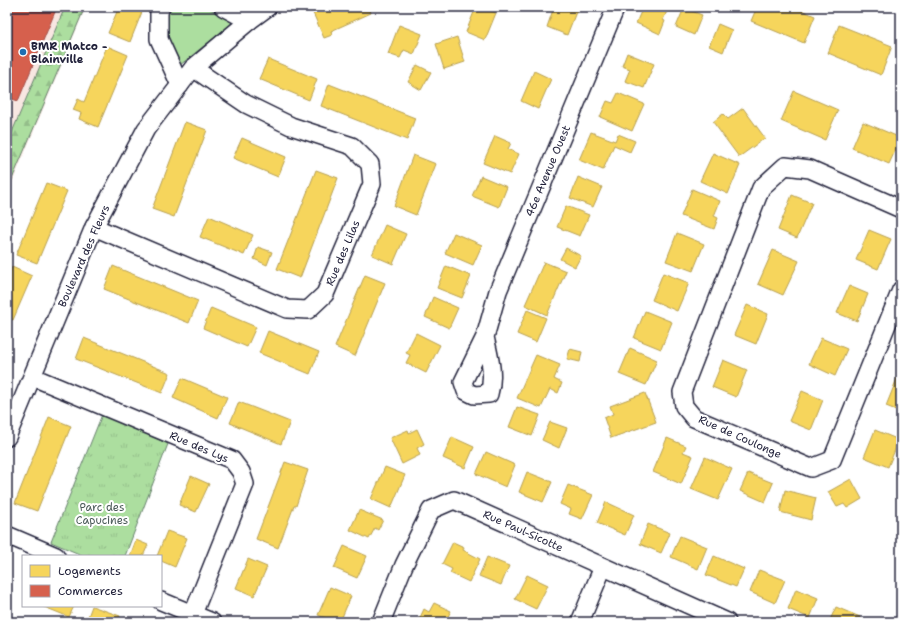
<svg xmlns="http://www.w3.org/2000/svg" width="908" height="629" font-family="'Shantell Sans',sans-serif">
	<style>
		.built { fill: #f8e7e2 }
		.grass { fill: #acde9f; stroke: #67806d }
		.forest { fill: url(#forest-firs); stroke: #67806d }
		.park { fill: url(#park-tufts); stroke: #67806d }
		.homes { fill: #f6d55c; stroke: #b69f52 }
		.shops { fill: #d6604d; stroke: #a04d48 }
		.lines { fill: none; stroke-linecap: round; stroke-linejoin: round }
		.minor-casing { stroke: #22223b; stroke-width: 20 }
		.minor { stroke: #fff; stroke-width: 17 }
		.poi-dot { fill: #1f6fb2; stroke: #fff; stroke-width: 1.5 }
		.labels { text-anchor: middle; dominant-baseline: central; stroke-width: 4; stroke-linejoin: round; paint-order: stroke }
		.poi-label { font-size: 11px; font-weight: bold; fill: #22223b; stroke: #fff; text-anchor: start }
		.street-label { font-size: 11px; fill: #22223b; stroke: #fff }
		.park-label { font-size: 11px; fill: #4b5a59; stroke: #fff }
	</style>
	<defs>
		<pattern id="forest-firs" width="22" height="20" patternUnits="userSpaceOnUse"><rect width="22" height="20" fill="#acde9f"/><path d="M5 1l3.5 6h-7zM16 11l3.5 6h-7z" fill="#94be8a"/></pattern>
		<pattern id="park-tufts" width="24" height="20" patternUnits="userSpaceOnUse"><rect width="24" height="20" fill="#acde9f"/><path d="M3 7l-1-3M5 7V3M7 7l1-3M15 17l-1-3M17 17v-4M19 17l1-3" fill="none" stroke="#94be8a"/></pattern>
	</defs>
	<rect width="100%" height="100%" fill="#fff"/>
	<filter id="ink" filterUnits="userSpaceOnUse"><feTurbulence type="fractalNoise" baseFrequency=".025" numOctaves="2"/><feDisplacementMap in="SourceGraphic" scale="8" xChannelSelector="R" yChannelSelector="G"/><feConvolveMatrix kernelMatrix="1 2 1 2 8 2 1 2 1" color-interpolation-filters="sRGB"/></filter>
	<g filter="url(#ink)">
		<path class="built" d="M7,7H86L7,195Z"/>
		<path class="grass" d="M171,7H207L233,23L180,65L167,39L168,13Z"/>
		<path class="forest" d="M65,7H85L7,191V144Z"/>
		<path class="park" d="M103,412L168,444L125,556H84L51,542Z"/>
		<g class="homes">
			<path d="M119,7H144L130,42L108,33Z"/>
			<path d="M326,7H369L371,13L331,31L332,35L324,38L313,13Z"/>
			<path d="M476,7H482L496,13L485,40L466,32Z"/>
			<path d="M554,7H578L567,35L547,27Z"/>
			<path d="M643,7H672L671,10L668,9L663,20L665,21L660,34L636,23Z"/>
			<path d="M757,7H794L815,16L804,43L751,21Z"/>
			<path d="M684,8L702,15L694,35L676,27Z"/>
			<path d="M718,24L732,30L723,52L709,46Z"/>
			<path d="M399,25L422,34L414,54L404,50L400,58L388,54Z"/>
			<path d="M839,25L892,46L881,75L828,53Z"/>
			<path d="M457,37L465,62L444,69L436,44Z"/>
			<path d="M107,46L128,55L98,127L79,119L81,113L73,110L78,99L84,102Z"/>
			<path d="M627,53L654,64L644,88L625,81L630,69L622,66Z"/>
			<path d="M268,59L317,79L309,100L259,79Z"/>
			<path d="M417,65L431,72L421,90L408,82Z"/>
			<path d="M534,71L551,79L538,109L521,101Z"/>
			<path d="M329,84L415,118L407,140L321,106Z"/>
			<path d="M794,91L838,110L825,140L781,121Z"/>
			<path d="M618,93L644,104L632,131L600,117L607,101L613,103Z"/>
			<path d="M743,108L765,138L739,157L713,122L723,114L728,119Z"/>
			<path d="M185,122L207,130L174,217L152,209Z"/>
			<path d="M863,122L901,138L889,164L852,148Z"/>
			<path d="M591,132L615,141L618,134L635,141L630,152L614,145L603,170L579,160Z"/>
			<path d="M495,136L511,143L508,149L519,154L510,174L483,163Z"/>
			<path d="M242,138L286,157L278,177L233,158Z"/>
			<path d="M713,153L740,165L728,194L700,181Z"/>
			<path d="M413,155L436,164L416,215L394,206Z"/>
			<path d="M316,170L338,178L300,278L277,269Z"/>
			<path d="M481,176L507,187L499,207L472,196Z"/>
			<path d="M578,177L602,187L593,207L570,198Z"/>
			<path d="M46,183L67,191L37,263L16,255Z"/>
			<path d="M692,189L720,201L714,216L718,218L714,229L681,216Z"/>
			<path d="M792,195L812,203L797,238L778,230Z"/>
			<path d="M566,206L589,215L580,236L557,227Z"/>
			<path d="M209,216L253,235L244,255L200,237Z"/>
			<path d="M385,225L406,234L393,264L372,255Z"/>
			<path d="M869,230L891,239L878,269L856,260Z"/>
			<path d="M454,233L482,245L473,265L445,253Z"/>
			<path d="M677,233L704,244L693,271L666,261Z"/>
			<path d="M258,247L272,252L267,265L254,259Z"/>
			<path d="M566,248L581,256L575,267L560,259Z"/>
			<path d="M773,250L799,261L783,295L758,284Z"/>
			<path d="M544,262L566,271L547,315L525,305Z"/>
			<path d="M113,266L198,301L189,323L104,289Z"/>
			<path d="M446,266L471,276L462,298L437,288Z"/>
			<path d="M12,267L32,276L13,320L7,318V279Z"/>
			<path d="M663,273L689,283L677,311L652,300Z"/>
			<path d="M365,275L385,283L355,356L335,347Z"/>
			<path d="M849,286L868,294L857,321L837,313Z"/>
			<path d="M433,297L458,308L449,328L425,317Z"/>
			<path d="M747,305L768,314L756,344L734,335Z"/>
			<path d="M211,308L256,327L247,347L203,328Z"/>
			<path d="M527,310L546,318L536,342L517,334Z"/>
			<path d="M645,311L672,322L661,349L634,338Z"/>
			<path d="M268,331L319,352L310,374L259,353Z"/>
			<path d="M416,333L440,345L426,373L406,363L410,355L406,353Z"/>
			<path d="M84,338L170,373L162,393L76,359Z"/>
			<path d="M821,338L847,349L835,376L809,364Z"/>
			<path d="M630,348L657,360L646,385L619,374Z"/>
			<path d="M570,349L582,352L580,362L567,359Z"/>
			<path d="M536,355L560,365L554,379L562,383L558,393L550,389L541,408L517,398Z"/>
			<path d="M723,360L747,370L736,397L712,387Z"/>
			<path d="M900,371H901V412L886,406Z"/>
			<path d="M182,378L227,397L218,418L173,398Z"/>
			<path d="M802,391L823,400L811,430L789,421Z"/>
			<path d="M645,393L656,422L611,438L604,418L613,414L610,406Z"/>
			<path d="M239,402L290,422L281,444L230,423Z"/>
			<path d="M517,407L540,415L532,436L509,427Z"/>
			<path d="M49,417L71,426L37,511L15,503Z"/>
			<path d="M550,422L567,428L559,448L542,440Z"/>
			<path d="M417,429L424,444L417,448L420,455L402,464L390,438L408,430L409,433Z"/>
			<path d="M875,430L899,440L888,467L864,457Z"/>
			<path d="M452,437L474,447L465,468L443,458Z"/>
			<path d="M667,438L686,446L683,452L693,456L681,484L653,472Z"/>
			<path d="M486,452L515,465L506,487L476,474Z"/>
			<path d="M705,457L732,469L718,500L691,489Z"/>
			<path d="M285,462L308,470L296,506H294L278,548L256,539Z"/>
			<path d="M385,467L405,475L391,508L371,499Z"/>
			<path d="M527,472L552,482L543,502L519,492Z"/>
			<path d="M748,473L773,483L765,502L740,491Z"/>
			<path d="M191,476L209,484L196,512L179,505Z"/>
			<path d="M851,479L862,499L847,508L844,504L837,507L828,492Z"/>
			<path d="M568,485L593,495L582,519L569,514L571,509L560,504Z"/>
			<path d="M785,490L816,498L811,520L780,512Z"/>
			<path d="M606,502L634,515L625,535L597,523Z"/>
			<path d="M359,510L383,520L378,530L375,528L369,539L350,530Z"/>
			<path d="M648,524L670,533L661,553L640,544Z"/>
			<path d="M167,531L187,538L175,567L161,561V556H157Z"/>
			<path d="M680,536L707,547L698,569L671,557Z"/>
			<path d="M136,540L148,545L143,556H130Z"/>
			<path d="M453,542L464,547L463,550L480,559L469,582L450,573L452,569L442,564Z"/>
			<path d="M344,546L367,556L357,578L334,568Z"/>
			<path d="M714,556L744,569L736,587L706,575Z"/>
			<path d="M487,557L509,566L501,585L479,576Z"/>
			<path d="M248,559L267,567L254,596L236,588Z"/>
			<path d="M759,570L785,580L775,603L750,592Z"/>
			<path d="M527,575L548,585L536,609L515,599Z"/>
			<path d="M330,587L351,596L340,622H335L318,615Z"/>
			<path d="M796,589L818,598L810,618L788,609Z"/>
			<path d="M434,603L451,611L445,622H418L424,609L429,612Z"/>
			<path d="M42,606H74L69,617Z"/>
			<path d="M92,606L120,616L118,622H86Z"/>
			<path d="M836,607L860,617L858,622H829Z"/>
		</g>
		<path class="shops" d="M7,7H57L18,101L7,97Z"/>
		<g class="lines">
			<defs>
				<g id="minor">
					<path d="M161,7L159,12V39L180,85"/>
					<path d="M223,7L249,21"/>
					<path d="M901,209L810,169L785,166L761,188L682,392L684,406L694,418L811,468L832,460L901,290"/>
					<path d="M94,227L287,309L308,310L325,294L372,184L370,164L352,146L291,126L246,104L193,68"/>
					<path d="M485,337C489,356 495,374 489,394L474,395L466,391L463,382L485,337L498,291L616,7"/>
					<path d="M33,377L232,460L241,472L245,484L193,614"/>
					<path d="M7,437L94,227L146,129L193,68L249,21L268,7"/>
					<path d="M7,535L56,556"/>
					<path d="M161,601L212,622"/>
					<path d="M381,622L404,565L431,510L454,500L727,622"/>
					<path d="M580,622L603,567"/>
				</g>
			</defs>
			<use href="#minor" class="minor-casing"/>
			<use href="#minor" class="minor"/>
		</g>
	</g>
	<circle class="poi-dot" cx="23" cy="52" r="4"/>
	<g class="labels">
		<g class="poi-label">
			<text x="31" y="46">BMR Matco -<tspan x="31" dy="13">Blainville</tspan></text>
		</g>
		<g class="street-label">
			<text transform="translate(548 171) rotate(-67)">46e Avenue Ouest</text>
			<text transform="translate(343 253) rotate(-67)">Rue des Lilas</text>
			<text transform="translate(84 256) rotate(-66)">Boulevard des Fleurs</text>
			<text transform="translate(740 437) rotate(24)">Rue de Coulonge</text>
			<text transform="translate(199 447) rotate(23)">Rue des Lys</text>
			<text transform="translate(523 531) rotate(24)">Rue Paul-Sicotte</text>
		</g>
		<g class="park-label">
			<text x="102" y="507">Parc des<tspan x="102" dy="13">Capucines</tspan></text>
		</g>
	</g>
	<rect width="908" height="629" fill="none" stroke="#fff" stroke-width="24"/>
	<rect x="12" y="12" width="884" height="605" fill="none" stroke="#22223b" stroke-width="1.5" filter="url(#ink)"/>
	<rect x="22" y="555" width="140" height="52" fill="#ffffff" stroke="#a7a7b1"/>
	<rect x="30" y="565" width="20" height="12" fill="#f6d55c" stroke="#a7a7b1"/>
	<text x="58" y="575" font-size="12" fill="#22223b">Logements</text>
	<rect x="30" y="585" width="20" height="12" fill="#d6604d" stroke="#a7a7b1"/>
	<text x="58" y="595" font-size="12" fill="#22223b">Commerces</text>
</svg>
